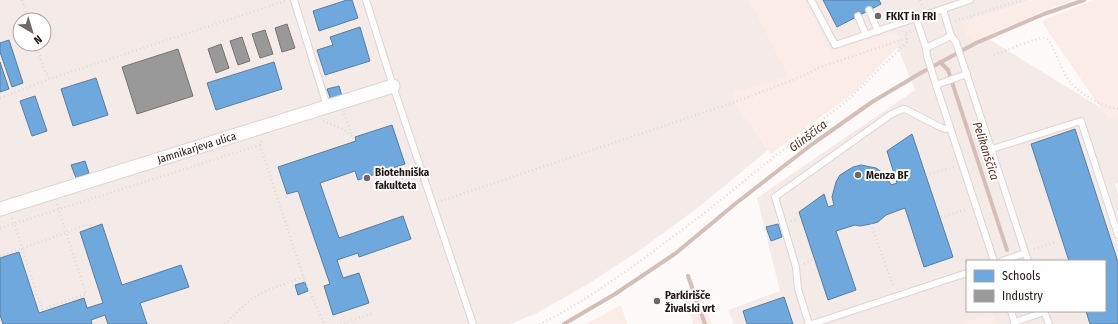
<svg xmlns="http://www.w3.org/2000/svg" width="1118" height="324" font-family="'Fira Sans Condensed',sans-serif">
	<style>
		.built { fill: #f4eae8; fill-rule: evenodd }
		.green { fill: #fcece8 }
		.schools { fill: #6fa8dc; stroke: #587da1 }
		.industry { fill: #999; stroke: #767372 }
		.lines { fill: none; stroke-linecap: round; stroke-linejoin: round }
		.stream { stroke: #d6beb8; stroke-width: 4 }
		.lane-casing { stroke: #dcd5d3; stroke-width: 8 }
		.street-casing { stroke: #dcd5d3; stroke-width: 15 }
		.path { stroke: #dcdbda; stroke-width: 2.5; stroke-dasharray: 1 3; stroke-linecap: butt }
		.lane { stroke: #fffefe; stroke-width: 6 }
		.street { stroke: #fffefe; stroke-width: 13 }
		.poi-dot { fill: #706866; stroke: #fff; stroke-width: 1.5 }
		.labels { text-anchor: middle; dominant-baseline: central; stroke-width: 4; stroke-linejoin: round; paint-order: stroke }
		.poi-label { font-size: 11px; font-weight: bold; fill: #241a17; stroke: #fff; text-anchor: start }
		.street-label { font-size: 11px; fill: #241a17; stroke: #fff }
		.water-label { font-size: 12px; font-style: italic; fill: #582a20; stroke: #fff }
	</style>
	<rect width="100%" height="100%" fill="#fefaf9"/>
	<g class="built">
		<path d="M0,0H750L789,76L735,102L768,150L700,206L643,248L585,286L535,314L510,324H0ZM20,20H44V44H20Z"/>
		<path d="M803,0H1029L1030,1L963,23L1101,108L1118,110V183L1115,184L1118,194V324H734L728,310L780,291L757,198L915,90L898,48L839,69ZM967,261H1105V311H967Z"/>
	</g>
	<g class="green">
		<path d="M750,0H803L830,52L895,32L899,38L898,46L856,91L771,154L735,102L733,93L788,76Z"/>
		<path d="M1034,0H1073L1047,10L973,42L971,35L967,36L963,23Z"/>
		<path d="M1094,0H1118V116L1108,119L1044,25L1043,20Z"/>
		<path d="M699,291L712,324H693L685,297Z"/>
		<path d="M621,305L627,324H586Z"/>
		<path d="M993,313L997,324H959Z"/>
	</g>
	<g class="schools">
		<path d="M347,0H352L358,18L319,31L313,11Z"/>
		<path d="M823,0H879L881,4L837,27Z"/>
		<path d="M360,27L370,61L325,75L317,50L333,45L330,37Z"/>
		<path d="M9,40L23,83L12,87L0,52V43Z"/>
		<path d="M0,62L9,89L0,92Z"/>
		<path d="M274,62L282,89L216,110L207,83Z"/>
		<path d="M96,78L108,115L73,126L61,89Z"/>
		<path d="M339,86L342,96L331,100L327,89Z"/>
		<path d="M35,96L47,131L32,136L20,101Z"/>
		<path d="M392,125L405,164L358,180L355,171L320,183L339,238L403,216L411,239L359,257L358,253L337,260L343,278L359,273L369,303L333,315L324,286L330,284L298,191L287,194L278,167L356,141L355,137Z"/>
		<path d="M1075,129L1118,262V324H1090L1086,311H1105V261H1069L1031,144Z"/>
		<path d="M912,134L953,257L924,267L905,208L886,215L878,222L871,224L860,226L855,225L836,231L856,290L828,300L799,212L824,194L828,207L834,205L832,197L836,182L840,175L853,167L861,165L876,168L883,173L888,179L891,185L897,183L887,151Z"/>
		<path d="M85,161L89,173L76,178L71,165Z"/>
		<path d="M102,224L122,285L181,265L189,287L140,303L147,324H108L105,315L91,320L92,324H3L0,315V258L19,252L39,313L84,298L87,308L103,303L80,232Z"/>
		<path d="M778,224L782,237L771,241L766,227Z"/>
		<path d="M305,282L308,291L298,295L295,285Z"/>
		<path d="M784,297L793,324H747L743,311Z"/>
	</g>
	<g class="industry">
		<path d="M287,24L295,48L282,52L275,28Z"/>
		<path d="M265,30L273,54L260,58L252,34Z"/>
		<path d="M242,37L250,61L238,65L230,41Z"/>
		<path d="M221,44L229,68L216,73L208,49Z"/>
		<path d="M178,49L193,96L137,114L122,67Z"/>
	</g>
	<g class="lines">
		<g class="stream">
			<path d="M940,62L948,70L1007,250"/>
			<path d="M688,276L705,324"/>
			<path d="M564,324L615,294L676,253L735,204L811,145L872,102L919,74L976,43L1044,14L1084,0"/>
		</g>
		<defs>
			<g id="lane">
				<path d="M294,0L327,106"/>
				<path d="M366,0L393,86L473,324"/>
				<path d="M811,0L835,45L970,0"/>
				<path d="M943,9L951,36L956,42L1028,261"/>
				<path d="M869,10L878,31"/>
				<path d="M858,16L866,35"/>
				<path d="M916,18L926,48L927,56L936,85L994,261"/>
				<path d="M926,48L951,36"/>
				<path d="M936,85L967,74"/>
				<path d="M992,149L1081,121L1118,235"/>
				<path d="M1002,261L1025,253"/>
				<path d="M1011,311L1015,324"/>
				<path d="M1044,311L1049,324"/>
				<path d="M1014,322L1045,312"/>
				<path d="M809,324L798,289L796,267L775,197L890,115L900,110L905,109L940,127L945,129L950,127"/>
				<path d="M812,324L967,273"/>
			</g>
			<g id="street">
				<path id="s1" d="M0,209L393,86"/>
			</g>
		</defs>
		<use href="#lane" class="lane-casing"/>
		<use href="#street" class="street-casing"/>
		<g class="path">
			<path d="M22,0L28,20"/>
			<path d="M920,0L923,7"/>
			<path d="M955,21L1022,0"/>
			<path d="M36,44L44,69L50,79"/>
			<path d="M994,55C1003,52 1037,37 1045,38C1048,39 1050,42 1051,45C1057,55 1060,66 1066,76C1076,92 1099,106 1118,109"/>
			<path d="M0,98L50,79L285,1"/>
			<path d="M344,114L352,135"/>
			<path d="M323,121L343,129L352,136"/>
			<path d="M260,145L303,276L324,324"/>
			<path d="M926,175L954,167"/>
			<path d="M441,201L735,102L803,76L818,68L907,38"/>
			<path d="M941,217L968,209"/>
			<path d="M12,218L42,309L86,294L57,204"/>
			<path d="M791,221L799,219"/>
			<path d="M871,224L894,288"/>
			<path d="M0,228L260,145L262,141"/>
			<path d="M1034,249L1056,242"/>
			<path d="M0,256L66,233L71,230L89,224L93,227"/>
			<path d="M804,264L813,260"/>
			<path d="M0,321L1,324"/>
			<path d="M225,324C237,312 250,298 266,291C278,285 292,283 303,276"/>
			<path d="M340,324L374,313"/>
			<path d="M539,324L558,315L591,295L635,265L706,212L775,156L848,100L908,41L905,33L912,31"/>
		</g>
		<use href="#lane" class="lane"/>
		<use href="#street" class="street"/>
	</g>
	<g class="poi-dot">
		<circle cx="878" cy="16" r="4"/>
		<circle cx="858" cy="175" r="4"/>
		<circle cx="367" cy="178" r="4"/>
		<circle cx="657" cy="301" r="4"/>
	</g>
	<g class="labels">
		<g class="poi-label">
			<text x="886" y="16">FKKT in FRI</text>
			<text x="375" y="172">Biotehniška<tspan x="375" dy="13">fakulteta</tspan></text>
			<text x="866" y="175">Menza BF</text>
			<text x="665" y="295">Parkirišče<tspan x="665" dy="13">Živalski vrt</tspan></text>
		</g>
		<g class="street-label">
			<text stroke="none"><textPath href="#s1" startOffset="206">Jamnikarjeva ulica</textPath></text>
		</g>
		<g class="water-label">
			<text transform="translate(808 136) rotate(-37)">Glinščica</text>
			<text transform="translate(986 151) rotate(72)">Pelikanščica</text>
		</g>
	</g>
	<rect x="966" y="260" width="140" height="52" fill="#ffffff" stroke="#a7a3a2"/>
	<rect x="974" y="270" width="20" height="12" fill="#6fa8dc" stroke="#a7a3a2"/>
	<text x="1002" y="280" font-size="12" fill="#241a17">Schools</text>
	<rect x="974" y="290" width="20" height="12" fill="#999999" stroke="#a7a3a2"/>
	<text x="1002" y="300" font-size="12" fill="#241a17">Industry</text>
	<g transform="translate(32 32) rotate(142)"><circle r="19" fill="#ffffff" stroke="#a7a3a2"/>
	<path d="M0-3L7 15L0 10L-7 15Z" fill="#706866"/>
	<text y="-6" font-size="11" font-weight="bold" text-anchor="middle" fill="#241a17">N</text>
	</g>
</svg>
